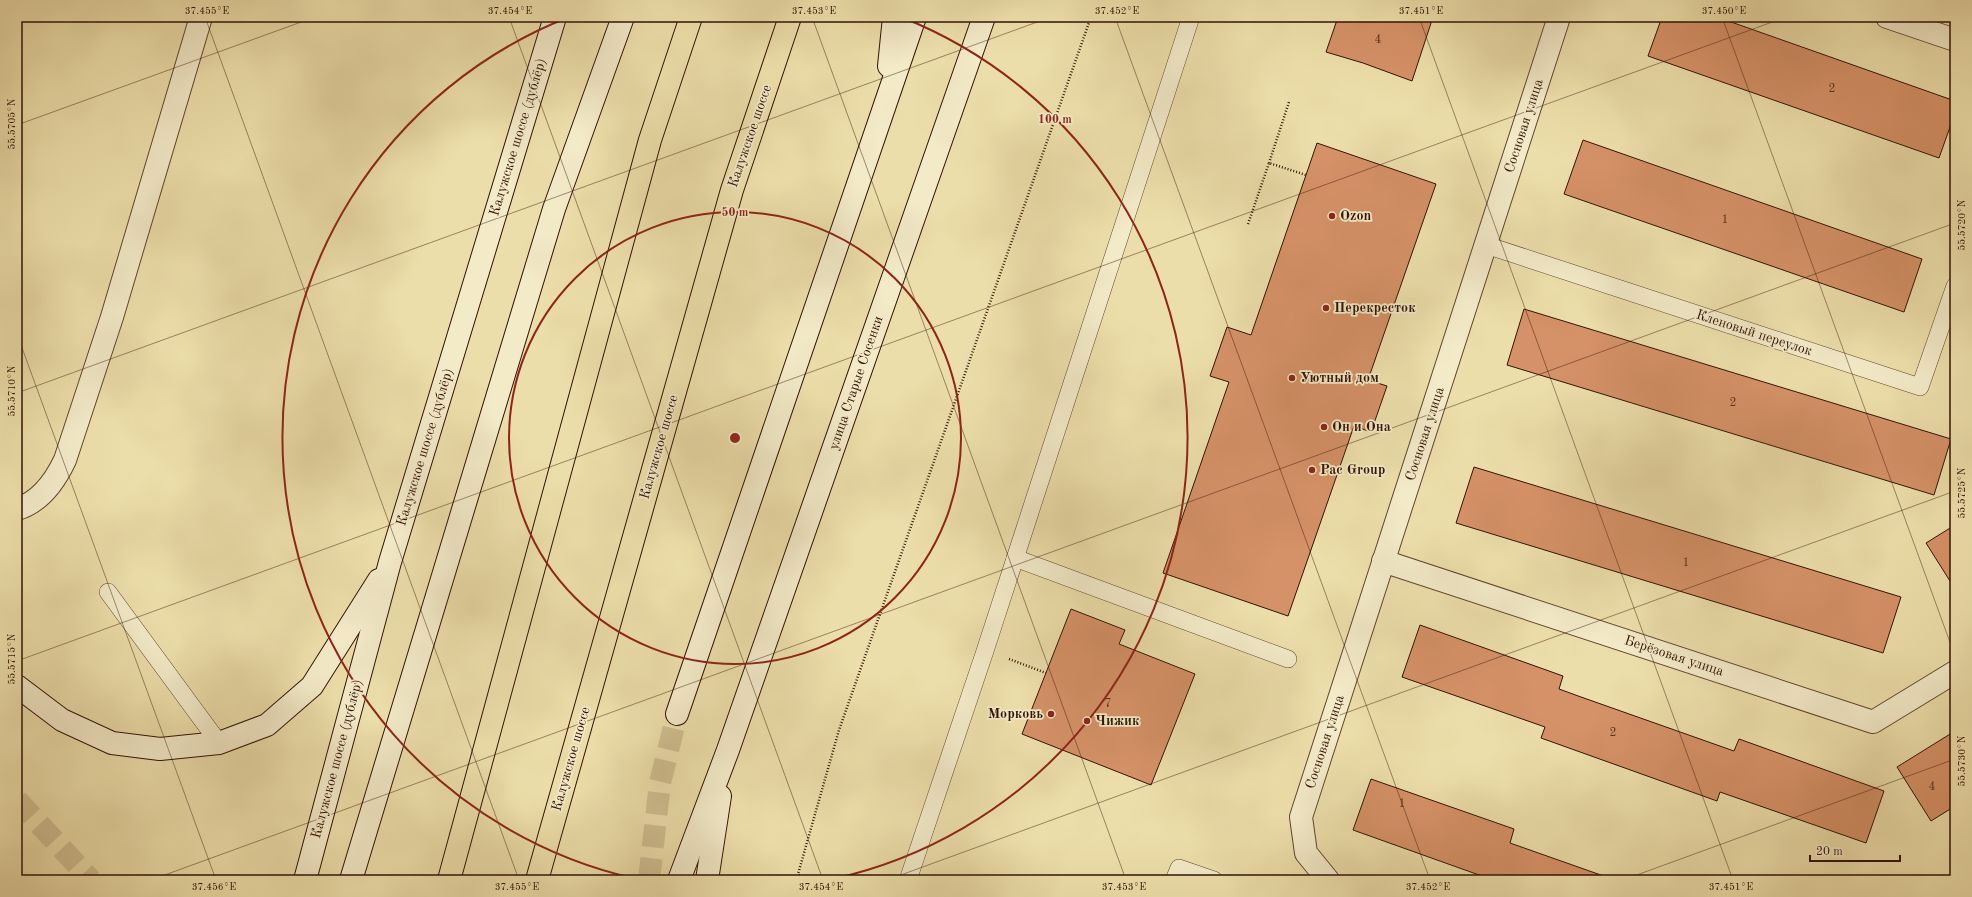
<svg xmlns="http://www.w3.org/2000/svg" width="1972" height="897" font-family="'Old Standard TT',serif">
	<style>
		.building { fill: #d59167; stroke: #331205 }
		.lines { fill: none; stroke-linecap: round; stroke-linejoin: round }
		.secondary-tunnel { stroke: #d0bf91; stroke-width: 22; stroke-dasharray: 22 11; stroke-linecap: butt }
		.lane-casing { stroke: #61452e; stroke-width: 18 }
		.street-casing { stroke: #61452e; stroke-width: 24 }
		.secondary-casing { stroke: #331205; stroke-width: 24 }
		.highway-casing { stroke: #331205; stroke-width: 24 }
		.path { stroke: #331205; stroke-width: 2.5; stroke-dasharray: 1 2; stroke-linecap: butt }
		.lane { stroke: #f3eac8; stroke-width: 17 }
		.street { stroke: #f3eac8; stroke-width: 22 }
		.secondary { stroke: #f3eac8; stroke-width: 22 }
		.highway { stroke: #ecdeaa; stroke-width: 22 }
		.ticks { fill: none; stroke: #331205; stroke-width: 1; stroke-opacity: 0.45 }
		.ring { fill: none; stroke: #8f2418; stroke-width: 2 }
		.poi-dot { fill: #8f2418; stroke: #f3eac8; stroke-width: 1.5 }
		.labels { text-anchor: middle; dominant-baseline: central; stroke-width: 3.5; stroke-linejoin: round; paint-order: stroke }
		.number-label { font-size: 12px; fill: #5c321e }
		.street-label { font-size: 14px; fill: #331205; stroke: #f3eac8 }
		.poi-label { font-size: 14px; font-weight: bold; fill: #331205; stroke: #f3eac8; text-anchor: start }
		.centre { fill: #8f2418; stroke: #f3eac8; stroke-width: 2 }
		.ring-label { font-size: 12px; text-anchor: middle; font-weight: bold; fill: #8f2418; stroke: #f3eac8; stroke-width: 3.5; stroke-linejoin: round; paint-order: stroke }
		.neatline { fill: none; stroke: #331205; stroke-width: 1.5 }
		.ticks-label { font-size: 10px; text-anchor: middle; fill: #331205 }
	</style>
	<rect width="100%" height="100%" fill="#ecdeaa"/>
	<filter id="stains"><feTurbulence type="fractalNoise" baseFrequency=".005" numOctaves="4"/><feColorMatrix values="0 0 0 0 .2 0 0 0 0 .09 0 0 0 0 .02 0 0 0 .5 -.17"/></filter>
	<radialGradient id="worn" r=".72"><stop offset=".6" stop-color="#630" stop-opacity="0"/><stop offset="1" stop-color="#630" stop-opacity=".3"/></radialGradient>
	<g class="building">
		<path d="M1338,17H1433L1412,81L1363,63L1326,52Z"/>
		<path d="M1662,17H1717L1955,101V113L1939,158L1648,56Z"/>
		<path d="M1583,140L1922,259L1904,312L1564,194Z"/>
		<path d="M1317,143L1436,184L1368,380L1387,386L1371,432L1354,426L1288,616L1163,573L1229,382L1210,376L1227,327L1251,335Z"/>
		<path d="M1524,309L1951,439L1934,495L1507,365Z"/>
		<path d="M1474,467L1901,597L1883,653L1456,523Z"/>
		<path d="M1955,525V589L1926,543Z"/>
		<path d="M1071,609L1125,630L1119,644L1195,674L1151,785L1022,734Z"/>
		<path d="M1420,625L1563,676L1559,689L1581,697L1734,751L1739,739L1884,791L1866,843L1720,792L1717,801L1541,738L1545,727L1402,677Z"/>
		<path d="M1955,731V806L1931,821L1897,767Z"/>
		<path d="M1371,779L1514,829L1510,843L1615,880H1493L1353,830Z"/>
	</g>
	<g class="lines">
		<g class="secondary-tunnel">
			<path d="M17,800L91,880"/>
			<path d="M649,880L660,783L677,714"/>
		</g>
		<defs>
			<g id="lane">
				<path d="M1486,245L1920,387L1955,286"/>
				<path d="M1015,558L1288,659"/>
				<path d="M108,592L219,743"/>
				<path d="M908,880L985,651L1191,17"/>
				<path d="M1174,880L1179,868L1214,880"/>
			</g>
			<g id="street">
				<path d="M1887,17L1955,40"/>
				<path d="M17,509C41,502 55,481 65,460L112,317L201,17"/>
				<path d="M1383,561L1873,722L1955,672"/>
				<path d="M1328,880L1306,853L1301,817L1559,17"/>
			</g>
			<g id="secondary">
				<path d="M889,66L894,17"/>
				<path d="M17,686L62,720L112,743L160,749L219,743L267,725L312,686L379,580"/>
				<path d="M677,714L915,17"/>
				<path d="M305,880L390,562L555,17"/>
				<path d="M351,880L554,209L623,17"/>
				<path d="M679,880L728,750L984,17"/>
				<path d="M707,880L720,796"/>
			</g>
			<g id="highway">
				<path d="M449,880L650,140L691,17"/>
				<path d="M537,880L732,190L790,17"/>
			</g>
		</defs>
		<use href="#lane" class="lane-casing"/>
		<use href="#street" class="street-casing"/>
		<use href="#secondary" class="secondary-casing"/>
		<use href="#highway" class="highway-casing"/>
		<g class="path">
			<path d="M1269,163L1289,102"/>
			<path d="M1248,224L1269,163L1306,175"/>
			<path d="M1009,659L1046,673"/>
			<path d="M803,880L798,874L839,730L1091,17"/>
		</g>
		<use href="#lane" class="lane"/>
		<use href="#street" class="street"/>
		<use href="#secondary" class="secondary"/>
		<use href="#highway" class="highway"/>
	</g>
	<path class="ticks" d="M205,17L519,880M509,17L823,880M812,17L1126,880M1115,17L1430,880M1419,17L1733,880M1722,17L1955,656M17,125L315,17M17,334L216,880M17,393L1051,17M17,661L1786,17M151,880L1955,223M887,880L1955,491M1623,880L1955,759"/>
	<g class="ring">
		<circle cx="735" cy="438" r="226"/>
		<path d="M637 879A452 452 0 0 1 569 17M901 17A452 452 0 0 1 833 879"/>
	</g>
	<g class="poi-dot">
		<circle cx="1332" cy="216" r="4"/>
		<circle cx="1326" cy="308" r="4"/>
		<circle cx="1292" cy="378" r="4"/>
		<circle cx="1324" cy="427" r="4"/>
		<circle cx="1312" cy="470" r="4"/>
		<circle cx="1051" cy="714" r="4"/>
		<circle cx="1087" cy="721" r="4"/>
	</g>
	<g class="labels">
		<g class="number-label">
			<text x="1378" y="40">4</text>
			<text x="1832" y="89">2</text>
			<text x="1725" y="220">1</text>
			<text x="1733" y="403">2</text>
			<text x="1686" y="563">1</text>
			<text x="1108" y="704">7</text>
			<text x="1613" y="733">2</text>
			<text x="1932" y="787">4</text>
			<text x="1402" y="804">1</text>
		</g>
		<g class="street-label">
			<text transform="translate(1524 126) rotate(-72)">Сосновая улица</text>
			<text transform="translate(750 136) rotate(-71)">Калужское шоссе</text>
			<text transform="translate(518 137) rotate(-73)">Калужское шоссе (дублёр)</text>
			<text transform="translate(1754 333) rotate(18)">Кленовый переулок</text>
			<text transform="translate(856 383) rotate(-71)">улица Старые Сосенки</text>
			<text transform="translate(1425 434) rotate(-72)">Сосновая улица</text>
			<text transform="translate(425 447) rotate(-73)">Калужское шоссе (дублёр)</text>
			<text transform="translate(659 447) rotate(-74)">Калужское шоссе</text>
			<text transform="translate(1674 656) rotate(18)">Берёзовая улица</text>
			<text transform="translate(1325 742) rotate(-72)">Сосновая улица</text>
			<text transform="translate(337 759) rotate(-75)">Калужское шоссе (дублёр)</text>
			<text transform="translate(571 759) rotate(-74)">Калужское шоссе</text>
		</g>
		<g class="poi-label">
			<text x="1340" y="216">Ozon</text>
			<text x="1334" y="308">Перекресток</text>
			<text x="1300" y="378">Уютный дом</text>
			<text x="1332" y="427">Он и Она</text>
			<text x="1320" y="470">Pac Group</text>
			<text x="1043" y="714" text-anchor="end">Морковь</text>
			<text x="1095" y="721">Чижик</text>
		</g>
	</g>
	<circle cx="735" cy="438" r="6" class="centre"/>
	<g class="ring-label">
		<text x="1055" y="123">100 m</text>
		<text x="735" y="216">50 m</text>
	</g>
	<rect width="1972" height="897" fill="none" stroke="#ecdeaa" stroke-width="44"/>
	<path d="M1810 855v6h90v-6" fill="none" stroke="#331205" stroke-width="2"/>
	<text x="1816" y="855" font-size="12" fill="#331205" stroke="#f3eac8" stroke-width="3" paint-order="stroke">20 m</text>
	<rect x="22" y="22" width="1928" height="853" class="neatline"/>
	<g class="ticks-label">
		<text x="207" y="14">37.455°E</text>
		<text x="510" y="14">37.454°E</text>
		<text x="814" y="14">37.453°E</text>
		<text x="1117" y="14">37.452°E</text>
		<text x="1421" y="14">37.451°E</text>
		<text x="1724" y="14">37.450°E</text>
		<text transform="translate(11 124) rotate(-90)" y="4">55.5705°N</text>
		<text transform="translate(1961 225) rotate(-90)" y="4">55.5720°N</text>
		<text transform="translate(11 391) rotate(-90)" y="4">55.5710°N</text>
		<text transform="translate(1961 493) rotate(-90)" y="4">55.5725°N</text>
		<text transform="translate(11 659) rotate(-90)" y="4">55.5715°N</text>
		<text transform="translate(1961 761) rotate(-90)" y="4">55.5730°N</text>
		<text x="214" y="890">37.456°E</text>
		<text x="517" y="890">37.455°E</text>
		<text x="821" y="890">37.454°E</text>
		<text x="1124" y="890">37.453°E</text>
		<text x="1428" y="890">37.452°E</text>
		<text x="1731" y="890">37.451°E</text>
	</g>
	<rect width="100%" height="100%" filter="url(#stains)"/>
	<rect width="100%" height="100%" fill="url(#worn)"/>
</svg>
